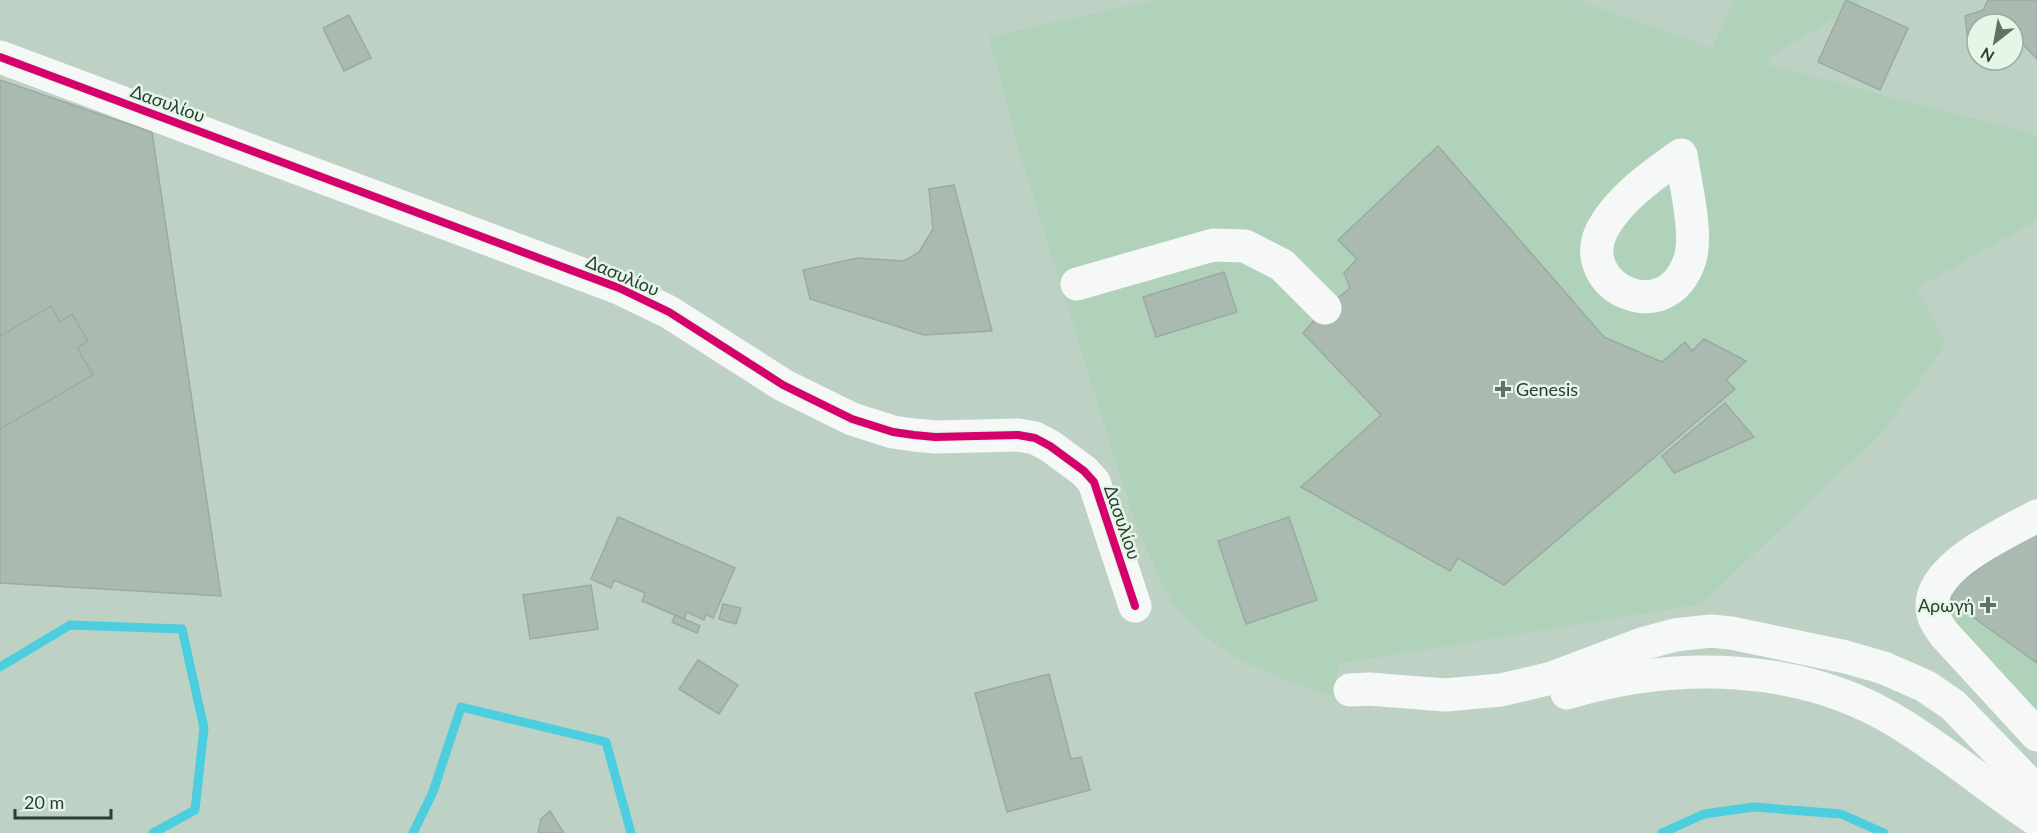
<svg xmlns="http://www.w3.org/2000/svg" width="2037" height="833" font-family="Lato,sans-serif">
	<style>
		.built { fill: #b0d1ba }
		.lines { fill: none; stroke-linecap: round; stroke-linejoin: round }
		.stream { stroke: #4dcedf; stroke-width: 9 }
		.building { fill: #aabab0; stroke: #9aaba0; stroke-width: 1.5 }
		.minor { stroke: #f5f8f6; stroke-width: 33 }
		.cycleway-casing { stroke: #e3f6e8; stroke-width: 11 }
		.cycleway { stroke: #d6006c; stroke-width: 8 }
		.poi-dot { fill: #607165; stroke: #e3f6e8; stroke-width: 2 }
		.labels { text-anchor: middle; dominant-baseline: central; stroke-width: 5; stroke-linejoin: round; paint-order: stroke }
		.street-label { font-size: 18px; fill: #2e3d32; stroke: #e3f6e8 }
		.poi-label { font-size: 18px; fill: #2e3d32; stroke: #e3f6e8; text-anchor: start }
	</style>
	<rect width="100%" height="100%" fill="#bdd2c4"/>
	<g class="built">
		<path d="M1154,0H1577L1712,48L1734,0H1866L1772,55L1767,65L2037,135V220L1917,288L1946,344L1881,434L1701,604L1338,664L1335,697L1277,677L1229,654L1192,626L1173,603L1162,584L1136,524L1119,472L1021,157L989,37Z"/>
		<path d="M2037,507V719L2005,688L1936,596L1931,561Z"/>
	</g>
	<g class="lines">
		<g class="stream">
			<path d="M0,667L70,625L182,629L204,728L195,810L153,833"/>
			<path d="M413,833L433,792L461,707L606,742L631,833"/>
			<path d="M1662,833L1704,814L1754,807L1841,814L1884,833"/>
		</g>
	</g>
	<g class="building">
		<path d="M1846,0L1908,28L1880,90L1818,62Z"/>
		<path d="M1988,0H2037V59L2017,38H2013V24H1977V36L1967,35L1965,16L1983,10Z"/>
		<path d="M349,15L371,58L344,71L323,28Z"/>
		<path d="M0,80L152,132L221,596L0,583Z"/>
		<path d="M1438,146L1604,337L1662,362L1685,342L1692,351L1704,339L1746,361L1726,380L1735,389L1504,585L1458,558L1450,571L1301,487L1381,415L1303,333L1325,308L1350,288L1344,273L1357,259L1338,240Z"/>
		<path d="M954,185L992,331L924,335L810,299L803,270L857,258L904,261L919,252L933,229L929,189Z"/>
		<path d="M1224,272L1237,312L1156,337L1143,297Z"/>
		<path d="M51,306L60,322L72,314L88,341L77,348L93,375L0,429V336Z"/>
		<path d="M1725,403L1754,437L1674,473L1662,456Z"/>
		<path d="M618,517L735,568L713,618L706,614L704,620L687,612L684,619L642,601L645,593L614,580L611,588L591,579Z"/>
		<path d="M1289,517L1317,600L1246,624L1218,541Z"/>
		<path d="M2037,530V663L1952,602L1950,590L1990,560Z"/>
		<path d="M591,585L598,629L530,639L523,595Z"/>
		<path d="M723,604L741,608L736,624L719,619Z"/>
		<path d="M675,615L700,626L697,633L672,622Z"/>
		<path d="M698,660L738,685L719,714L679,689Z"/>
		<path d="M1049,674L1071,759L1081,757L1090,790L1007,812L975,693Z"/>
		<path d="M550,811L564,833H538L541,819Z"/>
	</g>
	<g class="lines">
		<g class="minor">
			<path d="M0,57L619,288L669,312L783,385L852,419L893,432L914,435L935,437L1018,435L1035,438L1050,446L1084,471L1094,482L1135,606"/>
			<path d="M1681,155C1685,182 1698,234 1690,259C1667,332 1574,286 1602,230C1618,199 1653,175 1681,155Z"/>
			<path d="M1077,284L1213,245L1245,246L1282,265L1325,308"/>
			<path d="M2037,516C2006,533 1922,569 1933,614C1935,622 1940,628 1944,634L2037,735"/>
			<path d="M1350,690L1369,689L1445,695L1501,690L1552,678L1642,644L1675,635L1711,631L1731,633L1846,657L1884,668L1925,686L1953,705L2037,792"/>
			<path d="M1567,693C1675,661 1801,662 1899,723C1947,752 1990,789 2037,820"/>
		</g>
		<defs>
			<path id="cycleway" d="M0,57L619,288L669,312L783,385L852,419L893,432L914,435L935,437L1018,435L1035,438L1050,446L1084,471L1094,482L1135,606"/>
		</defs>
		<use href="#cycleway" class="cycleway-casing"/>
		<use href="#cycleway" class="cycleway"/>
	</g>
	<g class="poi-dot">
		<path d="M1500 380h6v6h6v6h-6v6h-6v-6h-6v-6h6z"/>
		<path d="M1985 596h6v6h6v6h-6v6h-6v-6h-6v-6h6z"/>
	</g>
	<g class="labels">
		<g class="street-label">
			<text transform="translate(168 103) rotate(20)">Δασυλίου</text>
			<text transform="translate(623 275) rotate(23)">Δασυλίου</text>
			<text transform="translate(1123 522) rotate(71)">Δασυλίου</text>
		</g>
		<g class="poi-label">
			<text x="1516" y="389">Genesis</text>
			<text x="1974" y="605" text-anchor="end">Αρωγή</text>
		</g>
	</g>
	<g transform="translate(1995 42) rotate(211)"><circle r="28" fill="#e3f6e8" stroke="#9bac9f" stroke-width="1.5"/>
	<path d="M0-4.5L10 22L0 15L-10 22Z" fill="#607165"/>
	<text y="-9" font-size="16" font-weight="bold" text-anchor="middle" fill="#2e3d32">N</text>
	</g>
	<path d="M15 809v9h96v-9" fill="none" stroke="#2e3d32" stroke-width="3"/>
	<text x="24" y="809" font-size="18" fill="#2e3d32" stroke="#e3f6e8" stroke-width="4.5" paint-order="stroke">20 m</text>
</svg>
